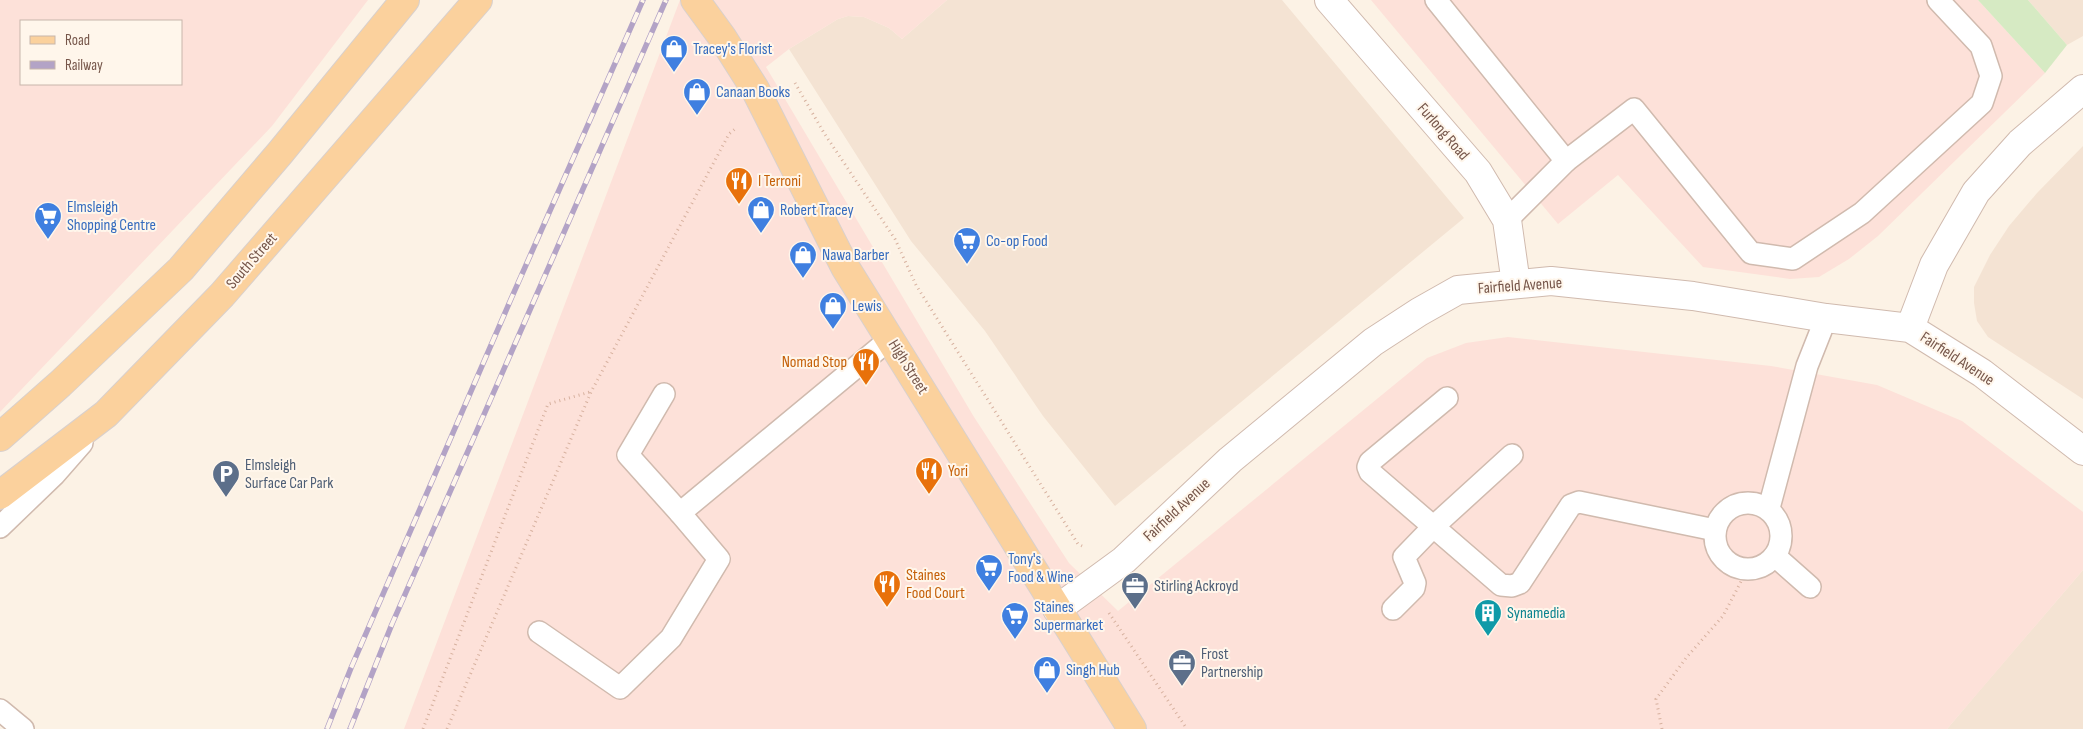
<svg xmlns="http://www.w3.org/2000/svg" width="2083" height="729" font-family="'Sofia Sans Condensed',sans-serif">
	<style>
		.residential { fill: #f4e3d3 }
		.commercial { fill: #fde1d9; fill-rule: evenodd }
		.green { fill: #d6eac3 }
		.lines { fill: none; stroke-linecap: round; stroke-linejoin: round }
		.service-casing { stroke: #d0baae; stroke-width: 24 }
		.minor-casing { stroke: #d0baae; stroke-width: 30 }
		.primary-casing { stroke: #d9d0cc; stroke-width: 30 }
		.path { stroke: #d7b19f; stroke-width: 3; stroke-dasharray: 1 4; stroke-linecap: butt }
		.service { stroke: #fff; stroke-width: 21 }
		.minor { stroke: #fff; stroke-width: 28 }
		.primary { stroke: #fbd19d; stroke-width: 28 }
		.rail-casing { stroke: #b3a3c6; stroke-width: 5.5 }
		.rail { stroke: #fff6eb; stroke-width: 4; stroke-dasharray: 11; stroke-linecap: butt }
		.labels { text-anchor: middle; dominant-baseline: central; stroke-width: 4; stroke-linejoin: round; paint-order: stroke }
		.shop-label { font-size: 16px; fill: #366cbe; stroke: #fff6eb; text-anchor: start }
		.street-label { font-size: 16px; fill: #76564a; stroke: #fff6eb }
		.food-label { font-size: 16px; fill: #c56008; stroke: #fff6eb; text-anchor: start }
		.service-label { font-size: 16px; fill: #4e5e75; stroke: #fff6eb; text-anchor: start }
		.culture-label { font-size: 16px; fill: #0d838f; stroke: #fff6eb; text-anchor: start }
	</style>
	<rect width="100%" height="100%" fill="#fcf2e5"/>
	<g class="residential">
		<path d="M947,0H1282L1464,218L1115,506L1043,416L985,331L911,241L789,49L838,19L848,16L864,17L889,28L902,39Z"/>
		<path d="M2028,0H2083V36L2067,45Z"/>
		<path d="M2083,146V399L1988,337L1977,321L1974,303V287L1990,255L2009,226L2037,193Z"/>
		<path d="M2083,570V729H1947L1980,690Z"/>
	</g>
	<g class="commercial">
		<path d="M0,0H368L272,126L0,412ZM21,21H181V84H21Z"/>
		<path d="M680,0H947L902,39L889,28L864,17L848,16L838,19L789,49L766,67L974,417L1069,563L1118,611L1427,358L1466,343L1508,337L1771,366L1877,385L1962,421L2083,512V570L1947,729H404Z"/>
		<path d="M1371,0H1978L2045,73L1878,236L1849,259L1819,277L1790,279L1703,267L1618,175L1558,224Z"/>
	</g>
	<path class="green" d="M1978,0H2028L2067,45L2045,73Z"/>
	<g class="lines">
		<defs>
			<g id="service">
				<path d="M1436,0L1566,161L1507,220"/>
				<path d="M1566,161L1634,109L1751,253L1793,259L1862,213L1982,103L1991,76L1981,46L1938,0"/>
				<path d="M664,394L628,455L680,513"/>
				<path d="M1447,398L1370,462L1368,467L1370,472L1501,585L1512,586L1520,583L1571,505L1579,502L1715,530"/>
				<circle cx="1748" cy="536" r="33"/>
				<path d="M1769,508L1807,366L1826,318"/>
				<path d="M0,527L54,475L82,443"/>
				<path d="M1775,556L1810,587"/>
				<path d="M1393,609L1414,588L1415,583L1404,557L1433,527L1512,455"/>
				<path d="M539,632L620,688L671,638L719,559L680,513L890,339"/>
				<path d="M0,710L23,729"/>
			</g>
			<g id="minor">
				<path d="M1329,0L1478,172L1507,220L1516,284"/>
				<path d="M1910,328L1934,265L1976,192L2020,143L2083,89"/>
				<path d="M1057,609L1124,560L1230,460L1373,342L1419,312L1458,290L1551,281L1693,296L1826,318L1910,328L1982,373L2083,451"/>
			</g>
			<g id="primary">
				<path d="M695,0L722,37L755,89L845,267L1132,729"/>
				<path d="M0,437L60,384L181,269L280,153L405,0"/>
				<path d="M0,495L106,414L222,295L478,0"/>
			</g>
		</defs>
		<use href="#service" class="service-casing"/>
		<use href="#minor" class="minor-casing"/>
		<use href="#primary" class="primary-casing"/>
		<g class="path">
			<path d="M795,83L824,133L895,239L916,285L1078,544L1082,546"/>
			<path d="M1109,613L1187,729"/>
			<path d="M423,729L548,404L590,392"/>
			<path d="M447,729L591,392L729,134L735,129"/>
			<path d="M1662,729L1656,699L1686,658L1723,616L1746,572"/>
		</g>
		<use href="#service" class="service"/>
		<use href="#minor" class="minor"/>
		<use href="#primary" class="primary"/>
		<defs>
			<g id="rail">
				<path d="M327,729L351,668L511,299L643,0"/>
				<path d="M350,729L392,624L666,0"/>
			</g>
		</defs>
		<use href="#rail" class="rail-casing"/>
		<use href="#rail" class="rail"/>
	</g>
	<defs>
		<symbol id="shop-pin" viewBox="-11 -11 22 30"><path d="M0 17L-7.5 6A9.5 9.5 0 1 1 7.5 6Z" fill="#3f7fe0" stroke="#fff6eb"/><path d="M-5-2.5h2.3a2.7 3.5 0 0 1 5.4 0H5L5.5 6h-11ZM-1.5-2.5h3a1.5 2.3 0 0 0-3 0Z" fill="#fff"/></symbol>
		<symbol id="restaurant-pin" viewBox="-11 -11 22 30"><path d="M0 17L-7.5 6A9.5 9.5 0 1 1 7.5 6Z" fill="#e8710a" stroke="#fff6eb"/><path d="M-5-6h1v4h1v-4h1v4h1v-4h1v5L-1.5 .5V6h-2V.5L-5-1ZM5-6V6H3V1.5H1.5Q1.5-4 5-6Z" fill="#fff"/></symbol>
		<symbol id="supermarket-pin" viewBox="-11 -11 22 30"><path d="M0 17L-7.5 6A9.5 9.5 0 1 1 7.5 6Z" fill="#3f7fe0" stroke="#fff6eb"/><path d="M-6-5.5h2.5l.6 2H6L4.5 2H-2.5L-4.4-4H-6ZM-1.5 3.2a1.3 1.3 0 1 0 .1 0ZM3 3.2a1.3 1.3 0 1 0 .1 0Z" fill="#fff"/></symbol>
		<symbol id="parking-pin" viewBox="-11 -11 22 30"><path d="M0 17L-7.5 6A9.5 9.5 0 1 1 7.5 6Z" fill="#5c6f8a" stroke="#fff6eb"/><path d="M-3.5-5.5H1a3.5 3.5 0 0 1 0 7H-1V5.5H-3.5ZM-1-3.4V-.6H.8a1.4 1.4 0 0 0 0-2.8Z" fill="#fff"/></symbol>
		<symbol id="office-pin" viewBox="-11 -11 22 30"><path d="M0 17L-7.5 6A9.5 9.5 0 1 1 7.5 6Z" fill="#5c6f8a" stroke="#fff6eb"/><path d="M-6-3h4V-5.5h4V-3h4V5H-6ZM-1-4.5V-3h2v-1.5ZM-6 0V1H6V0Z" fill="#fff"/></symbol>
		<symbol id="building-pin" viewBox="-11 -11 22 30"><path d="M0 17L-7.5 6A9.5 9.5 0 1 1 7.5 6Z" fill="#0f9aa8" stroke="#fff6eb"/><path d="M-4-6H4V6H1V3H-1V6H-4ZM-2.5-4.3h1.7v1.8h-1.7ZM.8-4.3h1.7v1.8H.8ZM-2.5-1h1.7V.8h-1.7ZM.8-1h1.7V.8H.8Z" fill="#fff"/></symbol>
	</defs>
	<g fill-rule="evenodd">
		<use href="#shop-pin" x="658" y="33" width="32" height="43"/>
		<use href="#shop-pin" x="681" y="76" width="32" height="43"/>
		<use href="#restaurant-pin" x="723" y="165" width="32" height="43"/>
		<use href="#shop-pin" x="745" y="194" width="32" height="43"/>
		<use href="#supermarket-pin" x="32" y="200" width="32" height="43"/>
		<use href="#supermarket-pin" x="951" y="225" width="32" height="43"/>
		<use href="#shop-pin" x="787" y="239" width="32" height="43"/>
		<use href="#shop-pin" x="817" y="290" width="32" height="43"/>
		<use href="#restaurant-pin" x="850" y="346" width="32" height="43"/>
		<use href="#restaurant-pin" x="913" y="455" width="32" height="43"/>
		<use href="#parking-pin" x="210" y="458" width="32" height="43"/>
		<use href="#supermarket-pin" x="973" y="552" width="32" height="43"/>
		<use href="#restaurant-pin" x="871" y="568" width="32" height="43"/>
		<use href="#office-pin" x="1119" y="570" width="32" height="43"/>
		<use href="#building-pin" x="1472" y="597" width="32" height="43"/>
		<use href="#supermarket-pin" x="999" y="600" width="32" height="43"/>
		<use href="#office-pin" x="1166" y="647" width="32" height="43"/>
		<use href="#shop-pin" x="1031" y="654" width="32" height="43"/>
	</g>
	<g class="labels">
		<g class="shop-label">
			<text x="693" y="49">Tracey's Florist</text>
			<text x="716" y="92">Canaan Books</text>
			<text x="67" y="207">Elmsleigh<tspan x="67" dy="18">Shopping Centre</tspan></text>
			<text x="780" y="210">Robert Tracey</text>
			<text x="986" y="241">Co-op Food</text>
			<text x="822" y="255">Nawa Barber</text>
			<text x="852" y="306">Lewis</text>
			<text x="1008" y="559">Tony's<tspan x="1008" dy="18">Food &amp; Wine</tspan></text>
			<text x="1034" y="607">Staines<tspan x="1034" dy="18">Supermarket</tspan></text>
			<text x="1066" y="670">Singh Hub</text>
		</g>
		<g class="street-label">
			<text transform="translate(1443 132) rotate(49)">Furlong Road</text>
			<text transform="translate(252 261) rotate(-49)">South Street</text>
			<text transform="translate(1520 286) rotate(-4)">Fairfield Avenue</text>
			<text transform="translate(1957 359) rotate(33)">Fairfield Avenue</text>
			<text transform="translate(908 367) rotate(58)">High Street</text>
			<text transform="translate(1177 510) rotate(-43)">Fairfield Avenue</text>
		</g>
		<g class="food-label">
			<text x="758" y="181">I Terroni</text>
			<text x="847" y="362" text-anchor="end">Nomad Stop</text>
			<text x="948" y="471">Yori</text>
			<text x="906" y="575">Staines<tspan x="906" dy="18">Food Court</tspan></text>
		</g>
		<g class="service-label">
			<text x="245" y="465">Elmsleigh<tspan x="245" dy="18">Surface Car Park</tspan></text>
			<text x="1154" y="586">Stirling Ackroyd</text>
			<text x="1201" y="654">Frost<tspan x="1201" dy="18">Partnership</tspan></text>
		</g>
		<g class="culture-label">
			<text x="1507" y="613">Synamedia</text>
		</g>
	</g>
	<rect x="20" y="20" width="162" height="65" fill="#fff6eb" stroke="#c8b6ab"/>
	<rect x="30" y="36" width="25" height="8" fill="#fbd19d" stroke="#c8b6ab"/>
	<text x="65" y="45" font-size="15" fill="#76564a">Road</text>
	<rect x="30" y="61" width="25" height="8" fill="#b3a3c6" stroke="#c8b6ab"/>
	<text x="65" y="70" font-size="15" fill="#76564a">Railway</text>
</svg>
